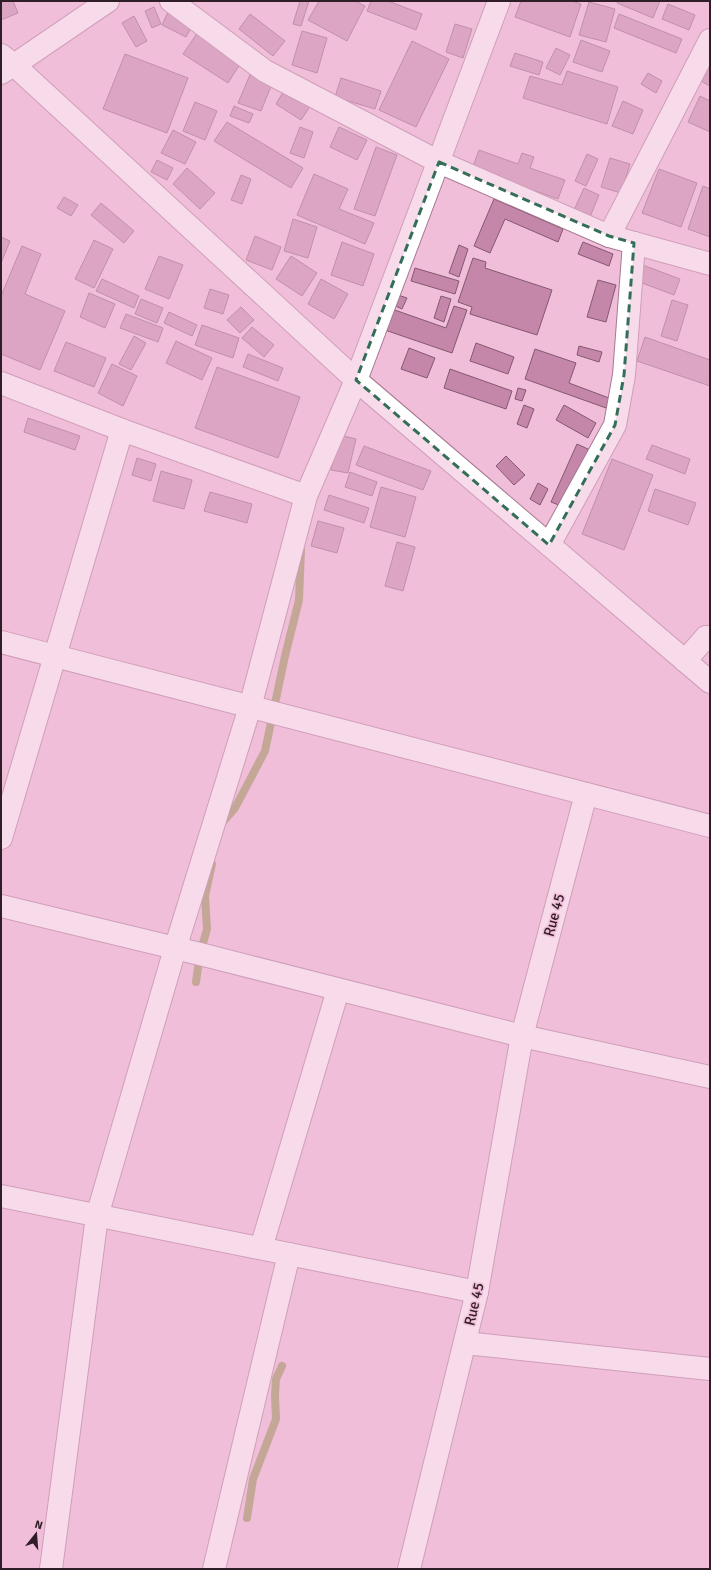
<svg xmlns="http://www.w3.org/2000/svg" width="711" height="1570" font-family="Signika,sans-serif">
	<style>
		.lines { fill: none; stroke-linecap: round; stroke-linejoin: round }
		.stream { stroke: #908c4b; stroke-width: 8 }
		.building { fill: #c487a9; stroke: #845871 }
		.minor-casing { stroke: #a87993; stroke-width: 24 }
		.tertiary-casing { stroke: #a87993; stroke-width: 24 }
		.minor { stroke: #fff; stroke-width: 22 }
		.tertiary { stroke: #fff; stroke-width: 22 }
		.marked { fill: none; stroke: #346e57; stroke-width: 3; stroke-dasharray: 8 5; stroke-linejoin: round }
		.labels { text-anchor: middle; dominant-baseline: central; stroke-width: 3; stroke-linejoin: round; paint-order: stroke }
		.street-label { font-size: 15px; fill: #2f1d27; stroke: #f1bed9 }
	</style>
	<rect width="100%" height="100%" fill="#f1bed9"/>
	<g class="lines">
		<g class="stream">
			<path d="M221,824L235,808L265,751L285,656L299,600L301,550"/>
			<path d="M196,982L200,954L207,929L205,896L212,864"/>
			<path d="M247,1518L253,1479L276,1419L275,1396L276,1379L282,1366"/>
		</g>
	</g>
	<g class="building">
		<path d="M1,1H13L18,13L1,20Z"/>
		<path d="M300,1H309L301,26L293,24Z"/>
		<path d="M319,1H355L365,6L347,41L308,20Z"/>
		<path d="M371,1H388L422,14L416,30L367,11Z"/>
		<path d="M521,1H572L581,4L570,37L515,17Z"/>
		<path d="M618,1H660L653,18L617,3Z"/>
		<path d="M589,2L615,9L606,42L579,35Z"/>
		<path d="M668,4L695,15L689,30L662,19Z"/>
		<path d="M154,7L161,24L152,28L145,11Z"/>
		<path d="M168,12L193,24L186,37L162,25Z"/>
		<path d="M250,14L285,41L273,56L239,29Z"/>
		<path d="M619,14L682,39L676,53L614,28Z"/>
		<path d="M134,16L147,41L136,47L122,23Z"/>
		<path d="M455,24L472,29L463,58L446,52Z"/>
		<path d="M302,31L327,38L317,73L292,65Z"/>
		<path d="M198,32L242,61L228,83L183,54Z"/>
		<path d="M581,40L610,51L602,72L573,62Z"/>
		<path d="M412,41L449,59L416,127L379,110Z"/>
		<path d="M556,48L570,55L560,75L546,68Z"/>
		<path d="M515,53L543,62L539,75L510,66Z"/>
		<path d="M125,54L188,78L167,133L103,109Z"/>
		<path d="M710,63V86L701,81Z"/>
		<path d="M252,70L274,79L261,111L238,103Z"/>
		<path d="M567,71L618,87L607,124L523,98L530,76L562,85Z"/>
		<path d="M648,73L662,81L656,93L641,84Z"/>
		<path d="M341,78L381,91L375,109L335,97Z"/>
		<path d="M285,89L311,105L301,120L276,104Z"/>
		<path d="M700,96L710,101V132L688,122Z"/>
		<path d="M623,101L643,110L633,134L612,126Z"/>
		<path d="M195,102L217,111L205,140L183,131Z"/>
		<path d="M234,106L253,114L249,123L230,116Z"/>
		<path d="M227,122L303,168L291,188L214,141Z"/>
		<path d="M300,127L313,132L304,158L290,153Z"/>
		<path d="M339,127L367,140L357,160L330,147Z"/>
		<path d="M173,130L196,142L185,164L161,153Z"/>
		<path d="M376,147L397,155L375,216L354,209Z"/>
		<path d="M479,150L518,164L522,153L534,157L530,168L565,180L558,199L472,169Z"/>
		<path d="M587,154L598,159L586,186L575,181Z"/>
		<path d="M610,158L630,164L621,193L601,187Z"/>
		<path d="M157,160L173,168L167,180L151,172Z"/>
		<path d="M187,168L215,193L200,209L173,184Z"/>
		<path d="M659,169L697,183L681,227L642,213Z"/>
		<path d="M314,174L348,189L339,209L374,223L365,244L297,215Z"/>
		<path d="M241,175L251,179L242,204L231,200Z"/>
		<path d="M703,186L710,189V237L688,229Z"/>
		<path d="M584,188L599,195L590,217L574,210Z"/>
		<path d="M64,197L78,205L71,216L57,208Z"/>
		<path d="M494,199L563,229L558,242L505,219L490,253L474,246Z"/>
		<path d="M101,203L134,231L124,243L91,215Z"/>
		<path d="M293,219L317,227L308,258L284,251Z"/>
		<path d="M255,236L281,247L272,270L246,260Z"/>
		<path d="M1,237L10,241L1,263Z"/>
		<path d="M94,240L113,249L94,288L75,279Z"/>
		<path d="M342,242L374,254L363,286L331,275Z"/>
		<path d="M583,242L613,254L609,266L578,254Z"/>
		<path d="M459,245L468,249L459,277L449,273Z"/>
		<path d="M22,246L41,254L25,294L65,311L40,370L1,354V296Z"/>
		<path d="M159,256L183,265L169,299L145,289Z"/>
		<path d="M291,256L317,273L302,296L276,279Z"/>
		<path d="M473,258L486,262L485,268L552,290L537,335L470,314L472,307L458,302Z"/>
		<path d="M640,264L680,279L674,295L634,280Z"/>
		<path d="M415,268L459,281L455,294L411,281Z"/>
		<path d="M102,279L139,296L134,308L96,291Z"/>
		<path d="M321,279L348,294L334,319L308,304Z"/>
		<path d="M598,280L616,285L606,322L587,317Z"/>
		<path d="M210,289L229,295L223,314L204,308Z"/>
		<path d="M89,293L115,304L105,328L80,317Z"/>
		<path d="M395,294L407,298L402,309L391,304Z"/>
		<path d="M441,296L451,299L444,322L434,318Z"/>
		<path d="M141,299L163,308L157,323L135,314Z"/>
		<path d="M672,300L688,305L677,341L661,336Z"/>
		<path d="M454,306L467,310L452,353L382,329L389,308L446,328Z"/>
		<path d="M241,307L254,320L240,333L227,320Z"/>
		<path d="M169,312L197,325L192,336L164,323Z"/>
		<path d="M126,314L163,328L158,342L120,328Z"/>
		<path d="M202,325L239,338L233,358L195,345Z"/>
		<path d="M252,327L274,345L264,357L242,338Z"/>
		<path d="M134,336L146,343L131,370L119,364Z"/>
		<path d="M645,337L710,360V386L637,361Z"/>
		<path d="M176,341L212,358L202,380L166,363Z"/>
		<path d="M66,342L106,358L94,387L54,371Z"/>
		<path d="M476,343L514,357L508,374L470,361Z"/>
		<path d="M579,346L602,352L599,362L577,355Z"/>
		<path d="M409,348L435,358L427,378L401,369Z"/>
		<path d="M535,349L576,363L569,383L609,398L606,408L525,379Z"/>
		<path d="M248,354L283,368L278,381L243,367Z"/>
		<path d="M112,364L137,376L123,406L98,393Z"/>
		<path d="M217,367L300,397L278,458L195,428Z"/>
		<path d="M450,369L512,391L506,409L444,388Z"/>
		<path d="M518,388L526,390L522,401L515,399Z"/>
		<path d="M524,405L534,409L527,428L517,424Z"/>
		<path d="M564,405L596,423L588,438L556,420Z"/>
		<path d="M28,418L80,436L75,450L24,432Z"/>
		<path d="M339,435L356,439L348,473L331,470Z"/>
		<path d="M577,444L590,450L564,507L551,502Z"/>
		<path d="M652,445L690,459L685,474L646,459Z"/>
		<path d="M364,446L431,471L423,490L356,465Z"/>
		<path d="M506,456L525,475L514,485L496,466Z"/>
		<path d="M137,458L156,464L151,481L132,475Z"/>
		<path d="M612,459L653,475L624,550L582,534Z"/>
		<path d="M161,471L192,480L184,509L153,501Z"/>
		<path d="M350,472L377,482L372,496L345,487Z"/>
		<path d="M538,483L548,489L540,505L530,499Z"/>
		<path d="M381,487L416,497L405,537L370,527Z"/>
		<path d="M655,489L696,503L688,525L648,511Z"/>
		<path d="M210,492L252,504L247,523L204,511Z"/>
		<path d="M329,495L369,508L364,523L324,510Z"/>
		<path d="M318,521L344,528L337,553L311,546Z"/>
		<path d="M397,542L415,547L403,591L385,586Z"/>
	</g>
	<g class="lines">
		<defs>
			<g id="minor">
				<path d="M171,1L265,71L439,162L609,236L710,264"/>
				<path d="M1,55L14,65L108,1"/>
				<path d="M609,236L710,40"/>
				<path d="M1,383L122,430L306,496"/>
				<path d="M549,545L615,425L624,375L634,243"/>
				<path d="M1,642L710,826"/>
				<path d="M685,661L706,637H710"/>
				<path d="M1,838L122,430"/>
				<path d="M1,906L200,954L522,1036L710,1077"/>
				<path d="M1,1196L477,1292"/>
				<path d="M261,1248L338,990"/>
				<path d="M465,1343L710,1369"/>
				<path d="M51,1569L97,1216L175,949L250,707L306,496L356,380L499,1"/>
				<path d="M214,1569L289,1254"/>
				<path d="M409,1569L477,1292L522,1036L586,794"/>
			</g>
			<path id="tertiary" d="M1,73L14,65L356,380L710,682"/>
		</defs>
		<use href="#minor" class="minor-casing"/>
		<use href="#tertiary" class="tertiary-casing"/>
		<use href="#minor" class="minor"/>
		<use href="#tertiary" class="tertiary"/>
	</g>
	<path d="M0 0H711V1570H0ZM439,162L609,236L634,243L624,375L615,425L549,545L356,380Z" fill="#f1bed9" fill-opacity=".55" fill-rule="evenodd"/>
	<path class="marked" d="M439,162L609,236L634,243L624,375L615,425L549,545L356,380Z"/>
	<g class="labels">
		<g class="street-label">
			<text transform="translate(554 915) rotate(-75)">Rue 45</text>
			<text transform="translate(474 1304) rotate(-77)">Rue 45</text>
		</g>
	</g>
	<rect width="711" height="1570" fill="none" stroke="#2f1d27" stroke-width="4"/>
	<g transform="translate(36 1534) rotate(17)" stroke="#f1bed9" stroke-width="3" paint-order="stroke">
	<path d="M0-3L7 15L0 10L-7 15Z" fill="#2f1d27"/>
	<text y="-6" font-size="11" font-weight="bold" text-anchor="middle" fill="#2f1d27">N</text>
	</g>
</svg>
